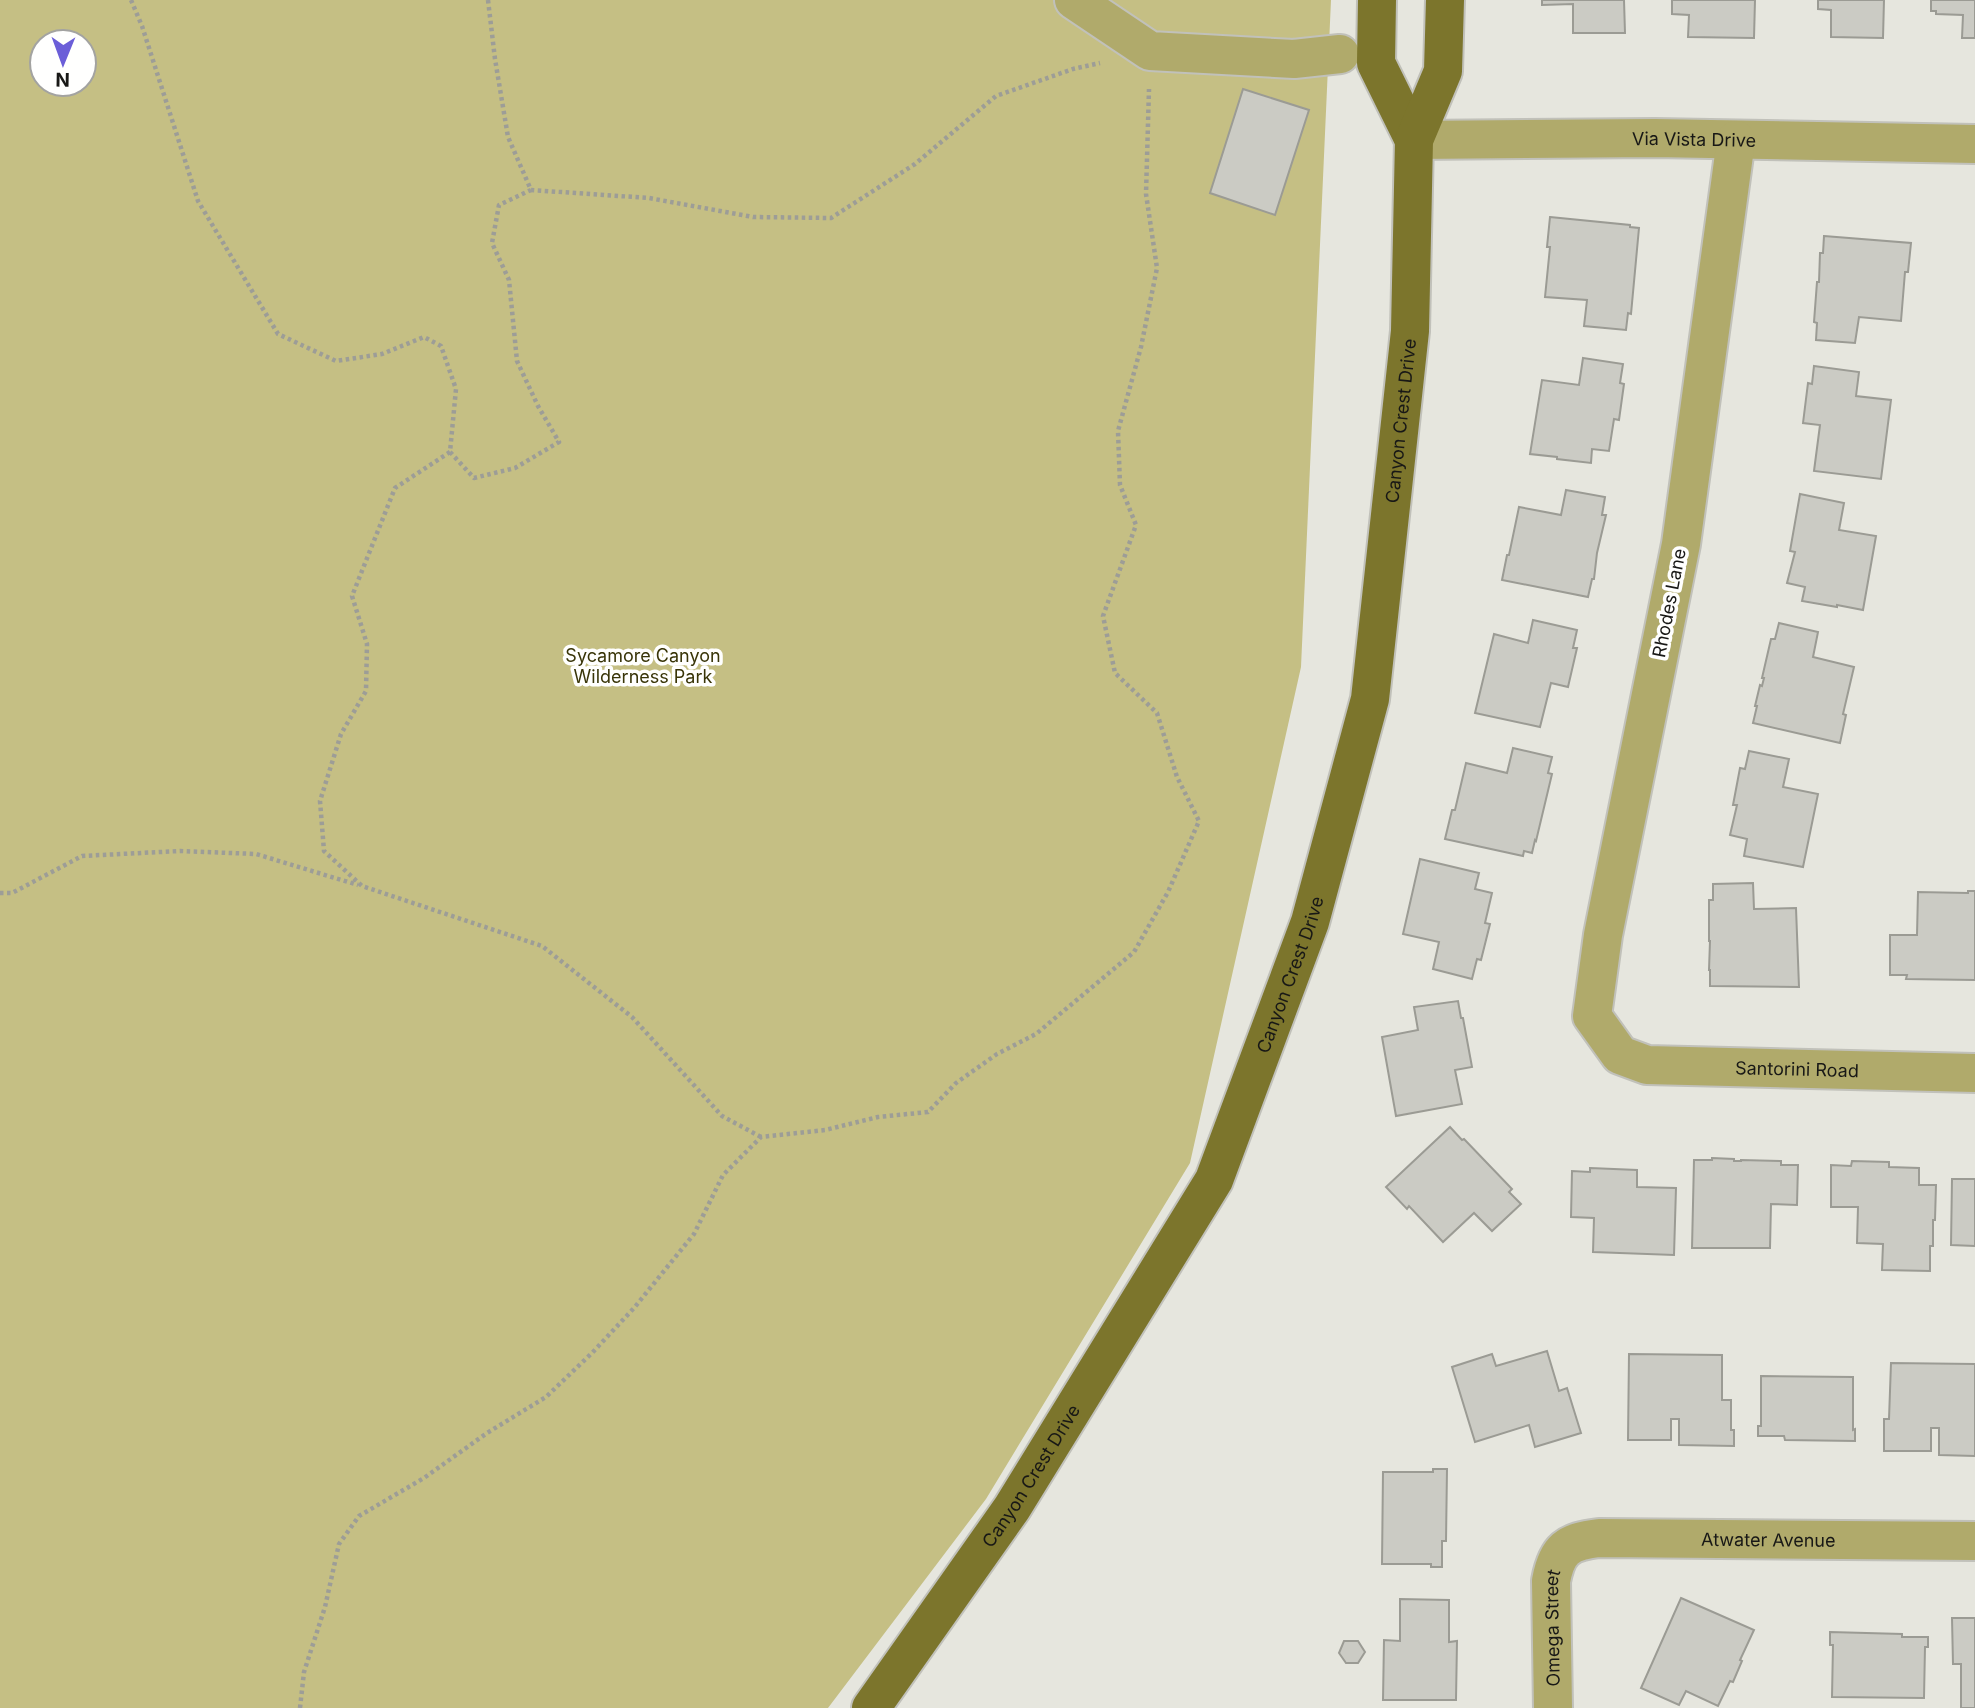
<svg xmlns="http://www.w3.org/2000/svg" width="1975" height="1708" font-family="Inter,sans-serif">
	<style>
		.green { fill: #c5bf84; fill-rule: evenodd }
		.building { fill: #cbcbc4; stroke: #9b9b94; stroke-width: 2 }
		.lines { fill: none; stroke-linecap: round; stroke-linejoin: round }
		.minor-casing { stroke: #c1c1ba; stroke-width: 42 }
		.major-casing { stroke: #c1c1ba; stroke-width: 42 }
		.path { stroke: #9d9d97; stroke-width: 4.5; stroke-dasharray: 3.5 3.5; stroke-linecap: butt }
		.minor { stroke: #b0aa6b; stroke-width: 38 }
		.major { stroke: #7c752c; stroke-width: 38 }
		.labels { text-anchor: middle; dominant-baseline: central; stroke-width: 7; stroke-linejoin: round; paint-order: stroke }
		.street-label { font-size: 18px; fill: #181816; stroke: #fffffe }
		.park-label { font-size: 18px; fill: #393508; stroke: #fffffe }
	</style>
	<rect width="100%" height="100%" fill="#e6e6de"/>
	<path class="green" d="M0,0H1331L1301,667L1190,1163L986,1499L828,1708H0ZM42,42H84V84H42Z"/>
	<g class="building">
		<path d="M1542,0H1624L1625,33H1573V4L1542,5Z"/>
		<path d="M1672,0H1755L1754,38L1688,37L1689,15L1672,14Z"/>
		<path d="M1818,0H1884L1883,38L1831,37V10L1818,9Z"/>
		<path d="M1931,0H1975V38H1962L1963,15L1936,14V11H1931Z"/>
		<path d="M1243,89L1309,110L1275,215L1210,193Z"/>
		<path d="M1550,217L1630,225V227L1639,228L1631,314L1628,313L1626,330L1584,326L1587,300L1545,297L1550,247H1547Z"/>
		<path d="M1824,236L1911,243L1908,272H1905L1901,321L1859,317L1855,343L1816,340L1817,323L1814,322L1817,282H1819L1820,253H1823Z"/>
		<path d="M1583,358L1623,364L1620,383L1624,384L1619,420L1614,419L1609,451L1592,449L1591,463L1557,459V457L1530,454L1542,380L1579,385Z"/>
		<path d="M1814,366L1859,372L1856,396L1891,400L1881,479L1814,471L1820,425L1803,423L1808,383L1812,384Z"/>
		<path d="M1566,490L1605,497L1602,515H1606L1597,553L1594,579H1592L1588,597L1502,580L1507,555H1509L1519,507L1561,515Z"/>
		<path d="M1800,494L1844,503L1839,530L1876,536L1863,610L1837,605V607L1802,601L1805,587L1787,583L1795,552L1790,551Z"/>
		<path d="M1533,620L1577,630L1573,648H1577L1568,687L1551,683L1540,727L1475,713L1494,634L1528,643Z"/>
		<path d="M1779,623L1818,632L1813,657L1854,667L1843,714L1846,715L1840,743L1753,723L1757,706H1755L1760,685L1762,686L1764,678H1762L1771,639H1775Z"/>
		<path d="M1513,748L1552,757L1548,773L1552,774L1536,841L1535,840L1532,853L1524,851L1523,856L1445,839L1452,810H1455L1466,763L1507,773Z"/>
		<path d="M1749,751L1789,759L1783,787L1818,794L1803,867L1744,856L1747,839L1730,835L1737,805H1733L1740,768L1745,769Z"/>
		<path d="M1420,859L1479,873L1475,889L1492,893L1485,923L1490,924L1481,960L1477,959L1472,979L1433,969L1439,942L1403,934Z"/>
		<path d="M1753,883L1754,909L1796,908L1799,987L1710,986V970H1709L1710,941H1709V900H1713V884Z"/>
		<path d="M1968,891H1975V980L1906,979L1907,975H1890V935H1917L1918,892L1968,893Z"/>
		<path d="M1458,1001L1461,1018H1463L1472,1067L1455,1070L1462,1104L1396,1116L1382,1037L1418,1030L1414,1007Z"/>
		<path d="M1450,1127L1462,1140L1464,1139L1512,1189L1509,1192L1521,1204L1492,1231L1474,1213L1443,1242L1409,1206L1407,1209L1386,1187Z"/>
		<path d="M1712,1158L1734,1159V1161H1741V1160L1781,1161V1165H1798L1797,1205L1771,1204L1770,1248H1692L1694,1160H1712Z"/>
		<path d="M1852,1161L1889,1162V1167L1919,1168V1185H1936L1935,1220H1933V1246H1930V1271L1882,1270L1883,1244L1857,1243L1858,1207H1831V1165L1851,1166Z"/>
		<path d="M1590,1168L1637,1170V1187L1676,1188L1674,1255L1593,1252L1594,1218L1571,1217L1572,1171L1590,1172Z"/>
		<path d="M1952,1179H1975V1246L1951,1245Z"/>
		<path d="M1547,1351L1559,1391L1567,1388L1581,1433L1535,1447L1529,1425L1475,1442L1452,1367L1492,1354L1496,1366Z"/>
		<path d="M1629,1354L1722,1355V1400H1731V1430H1734V1446L1679,1445V1419H1671V1440H1628Z"/>
		<path d="M1891,1363L1975,1364V1456L1939,1455V1428H1931V1451H1884V1419H1889Z"/>
		<path d="M1761,1376L1853,1377V1430L1855,1429V1441L1785,1440L1784,1436H1758V1426H1761Z"/>
		<path d="M1433,1469H1447L1446,1541H1442V1567H1431V1564H1382L1383,1472H1433Z"/>
		<path d="M1681,1598L1754,1630L1740,1660L1742,1661L1733,1682L1730,1681L1718,1706L1686,1691L1679,1705L1641,1688Z"/>
		<path d="M1400,1599L1449,1600V1642L1457,1641L1456,1700H1383L1384,1640L1400,1641Z"/>
		<path d="M1952,1618H1975V1708H1961V1664H1953Z"/>
		<path d="M1830,1632L1902,1634V1637H1928V1647H1925L1924,1698L1832,1697L1833,1645H1830Z"/>
		<path d="M1344,1641H1358L1365,1652L1358,1663H1346L1339,1653Z"/>
	</g>
	<g class="lines">
		<defs>
			<g id="minor">
				<path d="M1074,0L1150,51L1294,59L1340,54"/>
				<path id="s1" d="M1414,140L1655,138L1975,144"/>
				<path id="s2" d="M1736,140L1681,544L1603,935L1592,1016L1620,1055L1647,1065L1975,1073"/>
				<path id="s3" d="M1553,1708L1551,1581C1557,1549 1567,1542 1599,1538L1975,1541"/>
			</g>
			<g id="major">
				<path d="M1377,0L1376,63L1414,140"/>
				<path id="s4" d="M871,1708L1012,1508L1214,1180L1310,922L1370,699L1410,331L1414,140L1443,71L1445,0"/>
			</g>
		</defs>
		<use href="#minor" class="minor-casing"/>
		<use href="#major" class="major-casing"/>
		<g class="path">
			<path d="M131,0L142,26L198,201L278,334L336,361L382,354L424,337L441,346L456,389L450,452L395,488L352,596L367,644L366,691L341,734L320,801L324,851L362,886L542,946L632,1017L722,1116L761,1137"/>
			<path d="M488,0L495,59L508,137L531,190L649,198L753,217L831,218L915,164L996,96L1073,69L1100,63"/>
			<path d="M450,452L474,478L515,468L559,442L538,406L517,361L509,280L492,243L499,205L531,190"/>
			<path d="M0,893H12L82,856L180,851L256,854L358,885"/>
			<path d="M300,1708L304,1672L325,1607L339,1544L359,1516L424,1478L487,1433L546,1397L592,1353L634,1308L694,1234L723,1175L761,1137L825,1130L878,1117L928,1112L956,1083L997,1054L1036,1034L1134,952L1168,892L1199,821L1177,777L1157,713L1115,673L1103,616L1136,525L1120,485L1118,431L1141,347L1157,268L1146,194L1149,89"/>
		</g>
		<use href="#minor" class="minor"/>
		<use href="#major" class="major"/>
	</g>
	<g class="labels">
		<g class="street-label">
			<text stroke="none"><textPath href="#s1" startOffset="280">Via Vista Drive</textPath></text>
			<text stroke="none"><textPath href="#s4" startOffset="1416">Canyon Crest Drive</textPath></text>
			<text transform="translate(1669 603) rotate(-79)">Rhodes Lane</text>
			<text stroke="none"><textPath href="#s4" startOffset="849">Canyon Crest Drive</textPath></text>
			<text stroke="none"><textPath href="#s2" startOffset="1115">Santorini Road</textPath></text>
			<text stroke="none"><textPath href="#s4" startOffset="282">Canyon Crest Drive</textPath></text>
			<text stroke="none"><textPath href="#s3" startOffset="368">Atwater Avenue</textPath></text>
			<text stroke="none"><textPath href="#s3" startOffset="80">Omega Street</textPath></text>
		</g>
		<g class="park-label">
			<text x="643" y="655">Sycamore Canyon<tspan x="643" dy="21">Wilderness Park</tspan></text>
		</g>
	</g>
	<g transform="translate(63 63) rotate(181)"><circle r="33" fill="#fffffe" stroke="#a3a3a1" stroke-width="2"/>
	<path d="M0-5L12 26L0 18L-12 26Z" fill="#6b5ed8"/>
	<text y="-10" font-size="19" font-weight="bold" text-anchor="middle" fill="#181816">N</text>
	</g>
</svg>
